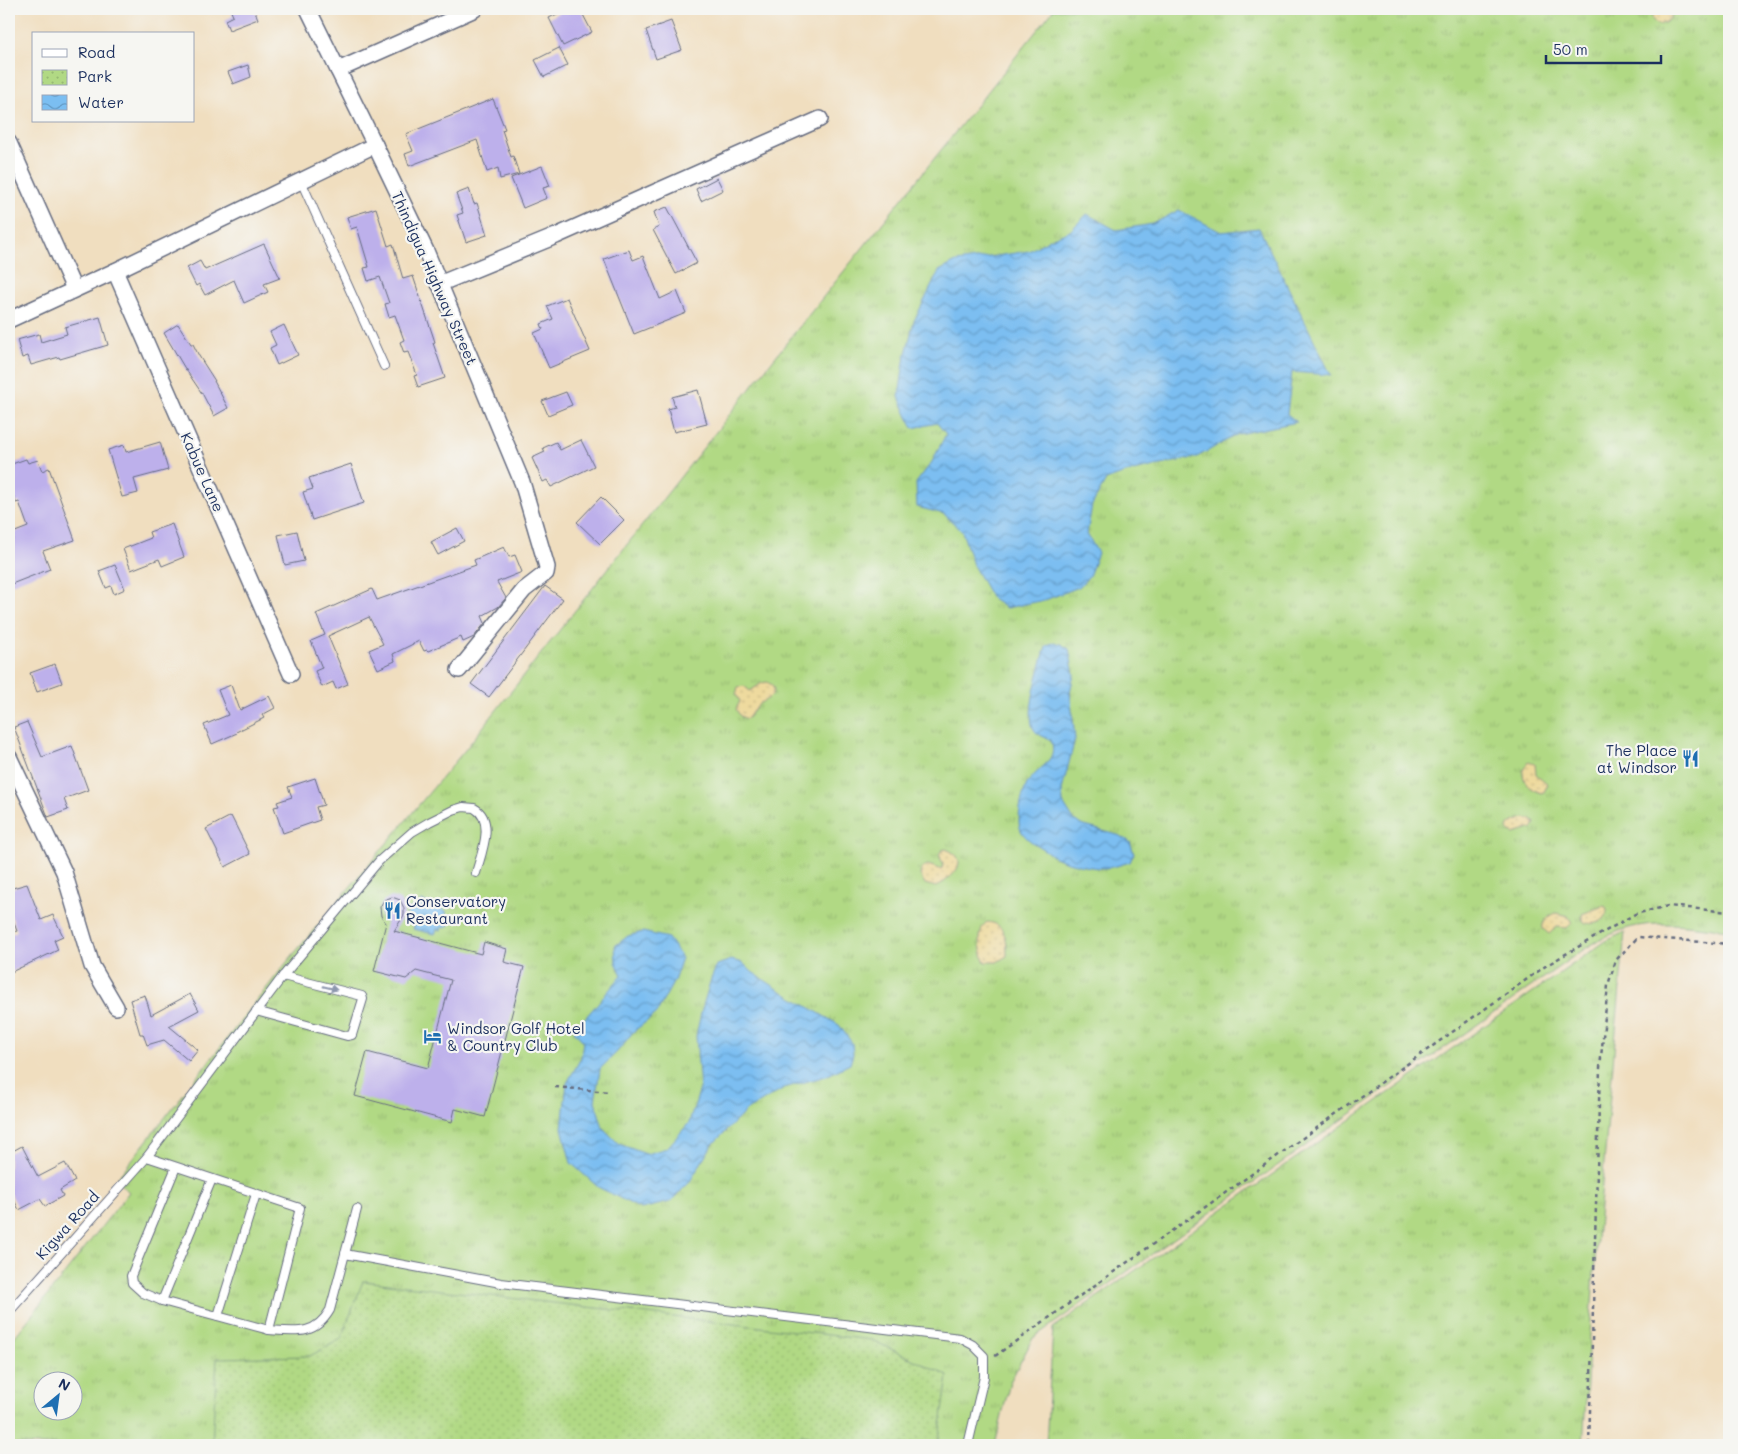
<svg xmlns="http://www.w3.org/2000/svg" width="1738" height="1454" font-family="Mali,sans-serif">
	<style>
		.grass { fill: url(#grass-tufts); stroke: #668471; fill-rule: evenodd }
		.sand { fill: url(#sand-dots); stroke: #84847e }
		.park { fill: url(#park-dots); stroke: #668471 }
		.water { fill: url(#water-waves); stroke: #4b76a8 }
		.building { fill: #bdb0eb }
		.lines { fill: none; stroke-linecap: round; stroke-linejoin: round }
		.lane-casing { stroke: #666c80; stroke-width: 10 }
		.street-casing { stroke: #666c80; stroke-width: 18 }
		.path { stroke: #666c80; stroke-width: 2.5; stroke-dasharray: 4 4; stroke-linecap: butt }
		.lane { stroke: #fff; stroke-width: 8 }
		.street { stroke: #fff; stroke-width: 15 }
		.oneway { fill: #8d97ae }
		.labels { text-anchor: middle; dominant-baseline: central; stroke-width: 4.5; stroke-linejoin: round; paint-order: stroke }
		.street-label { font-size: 15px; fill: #1b2f5e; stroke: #f6f6f2 }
		.poi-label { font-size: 15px; fill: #1b2f5e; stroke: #f6f6f2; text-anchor: start }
	</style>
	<defs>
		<pattern id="grass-tufts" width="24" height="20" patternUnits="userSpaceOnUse" patternTransform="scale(1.25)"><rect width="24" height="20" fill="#b1d984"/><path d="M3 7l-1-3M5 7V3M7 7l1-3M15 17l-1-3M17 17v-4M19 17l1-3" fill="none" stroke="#98bb74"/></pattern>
		<pattern id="sand-dots" width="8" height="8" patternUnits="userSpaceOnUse" patternTransform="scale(1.25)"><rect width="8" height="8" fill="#eeda9e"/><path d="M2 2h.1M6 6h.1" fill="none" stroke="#ccbb8a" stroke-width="1.8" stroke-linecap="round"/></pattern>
		<pattern id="park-dots" width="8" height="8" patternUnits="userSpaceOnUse" patternTransform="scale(1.25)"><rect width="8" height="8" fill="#b1d984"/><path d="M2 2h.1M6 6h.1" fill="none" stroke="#98bb74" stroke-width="1.8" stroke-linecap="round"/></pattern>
		<pattern id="water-waves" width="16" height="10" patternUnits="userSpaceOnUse" patternTransform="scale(1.25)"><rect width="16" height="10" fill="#7bbef1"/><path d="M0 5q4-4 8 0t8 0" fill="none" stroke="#649bc6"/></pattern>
	</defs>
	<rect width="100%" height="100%" fill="#f6f6f2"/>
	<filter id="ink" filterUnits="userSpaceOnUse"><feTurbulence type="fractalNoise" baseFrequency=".02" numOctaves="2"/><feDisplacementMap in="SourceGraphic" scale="10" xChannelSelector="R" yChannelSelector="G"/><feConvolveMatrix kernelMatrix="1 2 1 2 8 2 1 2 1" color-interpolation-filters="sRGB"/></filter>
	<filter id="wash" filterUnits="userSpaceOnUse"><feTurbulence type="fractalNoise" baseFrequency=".0096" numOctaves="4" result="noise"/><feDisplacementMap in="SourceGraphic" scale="20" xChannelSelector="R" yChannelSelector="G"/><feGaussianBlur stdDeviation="1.12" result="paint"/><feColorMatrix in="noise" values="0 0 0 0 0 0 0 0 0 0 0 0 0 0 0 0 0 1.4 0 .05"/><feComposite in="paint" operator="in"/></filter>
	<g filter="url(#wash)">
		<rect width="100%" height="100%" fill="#f0debf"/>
		<g class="grass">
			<path d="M1054,9H1729V930C1694,926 1654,918 1619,931C1589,942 1559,968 1532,986L1033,1338L1010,1382L995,1445H9V1344L129,1192L116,1180L287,962L465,750L768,366ZM42,1382H72V1412H42Z"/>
			<path d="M1625,932L1594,1272L1583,1445H1046L1053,1328L1606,941Z"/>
		</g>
		<g class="sand">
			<path d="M1652,9H1671C1674,18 1666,24 1657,25L1652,19Z"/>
			<path d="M767,682L772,685L774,690C771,701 763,699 757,706C753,710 751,715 747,719L740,716L736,709L740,701L736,695L738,687L744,686L750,691L762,683Z"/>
			<path d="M1528,762L1535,764L1536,774L1548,784L1544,792L1541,793C1530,789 1522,782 1523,770Z"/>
			<path d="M1525,818L1532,819L1535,822L1533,828L1514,834L1509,831L1508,828L1510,824L1515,821Z"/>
			<path d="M946,849C973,860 952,878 936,887L925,884L920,875C921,869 922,867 928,865L940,869L942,868L943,865L939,854L942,850Z"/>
			<path d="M1603,906L1606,907C1611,920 1594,927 1584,922L1582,918V914Z"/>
			<path d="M1556,913L1568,916L1572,923L1567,928L1557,927L1549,934L1543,929C1541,921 1549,916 1556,913Z"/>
			<path d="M987,922C1006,923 1007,940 1007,956L997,962H985C980,952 976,929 987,922Z"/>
		</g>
		<path class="park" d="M363,1281L872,1340L948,1376L938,1445H857L801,1435L798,1445H212L217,1358L310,1356L341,1339Z"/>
		<g class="water">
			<path d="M1179,210L1221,232L1259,228L1331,375L1292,372L1287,414L1297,422L1238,434L1197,457L1128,472L1106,480L1092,505L1087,534L1098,553L1089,576L1079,587L1045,600L1006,608L992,599L973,565L962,531L944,514L917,507L916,483L932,462L946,434L937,423L913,428L899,397L904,362L914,321L939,271L956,262L1029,251L1050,239L1070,231L1087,214L1116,230L1153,224Z"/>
			<path d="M1054,642L1061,644L1069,649L1074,675L1070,692L1075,739L1062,790L1063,803L1073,819L1081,825L1121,836L1130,842L1134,853L1130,862C1122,864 1113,868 1104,868C1090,868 1072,864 1059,859C1053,857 1048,852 1043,849C1032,842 1019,836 1019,821C1019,810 1022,794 1027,784C1037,767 1059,762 1051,740C1047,738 1041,736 1037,733C1021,721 1042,663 1046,646Z"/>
			<path d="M421,901L443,906L442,910L446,911V915L450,919L449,925L445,928L442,927L441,930L437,929L435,934L413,929L415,925C402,918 407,904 420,905Z"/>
			<path d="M643,932L668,938L682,958L674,981L656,1014L633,1032L617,1052L600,1069L595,1101L603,1128L619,1144L646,1154L667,1148L689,1123L700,1089L696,1036L702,1009L711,979L717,965L731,960L743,963L752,972L778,989L839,1025L852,1043L853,1054L850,1064L826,1076L784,1088L747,1110L712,1145L689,1183L670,1202L641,1209L598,1187L571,1163L562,1128L567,1083L581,1058L583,1041L574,1031L622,975L616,962L615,946L628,936Z"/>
		</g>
		<g id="blocks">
			<g class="building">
				<path d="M230,9H254L258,19L229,30L225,20L233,16Z"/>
				<path d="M567,9H580L592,32L563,46L549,18Z"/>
				<path d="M671,21L682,50L656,59L646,30Z"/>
				<path d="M559,48L568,65L544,77L535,60Z"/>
				<path d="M248,65L251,77L233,84L228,72Z"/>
				<path d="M493,99L505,129L502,130L511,157L513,156L519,174L500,179L498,168L487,172L477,140L409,166L405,154L413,151L406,134Z"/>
				<path d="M542,166L550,186L543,188L547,198L523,208L511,178Z"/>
				<path d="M717,178L723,190L701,201L696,189Z"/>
				<path d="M469,189L474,204L477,203L487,235L466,242L457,215L463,213L456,194Z"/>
				<path d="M667,207L697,263L676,274L653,230L659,227L654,212Z"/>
				<path d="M376,208L388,246L393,244L403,279L413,276L435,342L433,343L445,378L418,387L414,376L417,375L408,352L404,353L400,342L404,340L395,315L389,317L385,304L389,303L380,277L368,281L364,268L369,267L357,227L351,229L347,217Z"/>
				<path d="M264,244L280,278L264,284L268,292L244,303L234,280L205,295L199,284L196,286L187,268L200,261L205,270Z"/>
				<path d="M629,250L633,260L643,256L660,299L677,291L686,313L634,334L604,259Z"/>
				<path d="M567,298L590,351L549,368L534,333L543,329L541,324L553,319L547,306Z"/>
				<path d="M100,317L108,345L60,359L59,357L31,365L28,356L22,358L17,340L39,334L41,342L67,334L65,327Z"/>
				<path d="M178,324L191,344H193L199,356L215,381H214L228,408L214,416L203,395L184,367L164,333Z"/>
				<path d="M284,325L298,355L277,365L270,348L276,345L270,332Z"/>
				<path d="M698,390L707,424L674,432L668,409L675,407L672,397Z"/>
				<path d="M566,392L572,405L548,415L542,401Z"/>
				<path d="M581,440L594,466L551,487L547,480L543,482L532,458L545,452L543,448L556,442L560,450Z"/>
				<path d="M160,442L168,470L134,479L138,493L122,497L108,450L124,445L126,452Z"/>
				<path d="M26,459L28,463L38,460L42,471L49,468L75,540L43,551L50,569L9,585V542L13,540L10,534L28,527L19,502L16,503L9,484V465Z"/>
				<path d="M351,464L364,503L312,520L303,492L313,489L309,478Z"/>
				<path d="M601,497L624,520L600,544L577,522Z"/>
				<path d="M172,524L184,557L162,566L159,559L131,570L123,549L151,538L149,532Z"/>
				<path d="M457,528L464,541L438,555L431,542Z"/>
				<path d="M297,531L304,561L285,565L278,535Z"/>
				<path d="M504,547L509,557L515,555L522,572L497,582L506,598L498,607L482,616L485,623L474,637L463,642L461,637L428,651L427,650L424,651L419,641L393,654L395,661L378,669L369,650L383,644L369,617L328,636L348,684L336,689L333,682L322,687L315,671L322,668L311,641L325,635L316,614L372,589L377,600L476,565L474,560Z"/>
				<path d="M115,565L125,589L114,594L111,586L106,588L99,571Z"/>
				<path d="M545,586L563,599L489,697L471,684Z"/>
				<path d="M55,664L62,683L37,692L30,673Z"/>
				<path d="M231,685L240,710L269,696L275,708L262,715L264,718L236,732L237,733L212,744L204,725L228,715L218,690Z"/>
				<path d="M27,722L42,757L72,746L88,790L64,799L68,810L48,817L14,727Z"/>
				<path d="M315,778L324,805L316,807L320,820L283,833L274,807L279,806L277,802L292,797L288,787Z"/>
				<path d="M231,816L250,854L225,867L206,829Z"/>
				<path d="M27,884L41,920L53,915L63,936L54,940L58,950L9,973V935L17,931L9,910V889Z"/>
				<path d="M392,897L400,900L404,908V915L394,931L481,954L484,942L507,949L504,962L524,967L485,1117L455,1109L452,1122L355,1096L367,1052L428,1068L451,980L416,971L406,979L374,971L386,923L381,916L380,907L384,900Z"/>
				<path d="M190,994L199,1010L169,1026L198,1050L189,1061L164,1040L147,1045L143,1034H140L130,1000L145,995L151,1015Z"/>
				<path d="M22,1146L38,1177L65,1163L75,1181L60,1190L63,1196L45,1206L40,1199L19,1210L9,1190V1153Z"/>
			</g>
		</g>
	</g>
	<g filter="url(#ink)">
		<use href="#blocks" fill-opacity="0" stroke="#666c80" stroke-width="1"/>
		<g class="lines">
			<defs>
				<g id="lane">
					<path d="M301,181L384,366"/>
					<path d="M256,1011L347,1036L352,1035L363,999L362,996L283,976"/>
					<path d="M147,1157L300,1208L269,1330L162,1301L143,1293L132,1283L131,1276L176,1167"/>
					<path d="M345,1254L501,1283L960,1338L973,1345L984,1356V1377L968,1445"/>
					<path d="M162,1301L212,1179"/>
					<path d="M9,1312L147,1157L283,976L379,861L412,832L429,822L453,810L463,807L474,808C496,820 481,854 476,873"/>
					<path d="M218,1316L256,1194"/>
					<path d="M269,1330C296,1332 315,1336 330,1310L357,1209"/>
				</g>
				<g id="street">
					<path d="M308,9L375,145L426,251L522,482L547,567L546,573L524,590L459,670"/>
					<path d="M338,70L475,9"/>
					<path d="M9,143L74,289"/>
					<path d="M115,271L291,674"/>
					<path d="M439,284L556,236L820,119"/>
					<path d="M9,320L115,271L375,145"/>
					<path d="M9,757L64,872L92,966L116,1007"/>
				</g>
			</defs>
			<use href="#lane" class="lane-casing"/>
			<use href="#street" class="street-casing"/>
			<g class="path">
				<path d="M555,1087L609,1092"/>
				<path d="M995,1356L1547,965L1635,914L1668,906L1729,912"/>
				<path d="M1589,1445L1600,1068L1608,985L1616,960L1638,937L1729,944"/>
			</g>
			<use href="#lane" class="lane"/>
			<use href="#street" class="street"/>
		</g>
		<defs><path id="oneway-solid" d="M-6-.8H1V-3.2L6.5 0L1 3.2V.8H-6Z" transform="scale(1.25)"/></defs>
		<use class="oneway" href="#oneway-solid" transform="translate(330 988) rotate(14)"/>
	</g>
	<defs>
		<symbol id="restaurant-bare" viewBox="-9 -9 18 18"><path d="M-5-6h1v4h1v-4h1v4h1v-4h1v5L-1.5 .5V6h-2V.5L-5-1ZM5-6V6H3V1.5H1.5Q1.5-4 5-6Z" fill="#1f6fb2" stroke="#f6f6f2" stroke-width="2.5" paint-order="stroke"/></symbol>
		<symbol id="hotel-bare" viewBox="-9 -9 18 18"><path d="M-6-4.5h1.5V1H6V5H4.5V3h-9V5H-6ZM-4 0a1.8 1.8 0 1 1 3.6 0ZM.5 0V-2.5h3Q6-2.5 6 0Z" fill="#1f6fb2" stroke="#f6f6f2" stroke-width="2.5" paint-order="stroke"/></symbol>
	</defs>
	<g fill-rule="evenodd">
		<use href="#restaurant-bare" x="1678" y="746" width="25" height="25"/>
		<use href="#restaurant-bare" x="380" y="898" width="25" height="25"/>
		<use href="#hotel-bare" x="420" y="1024" width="25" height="25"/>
	</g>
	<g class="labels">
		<g class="street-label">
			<text transform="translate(435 278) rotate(66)">Thindigua Highway Street</text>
			<text transform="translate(203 472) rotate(66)">Kabue Lane</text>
			<text transform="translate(67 1225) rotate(-48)">Kigwa Road</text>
		</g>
		<g class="poi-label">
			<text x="1677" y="750" text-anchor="end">The Place<tspan x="1677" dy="17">at Windsor</tspan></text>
			<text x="406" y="901">Conservatory<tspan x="406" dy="17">Restaurant</tspan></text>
			<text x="447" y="1028">Windsor Golf Hotel<tspan x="447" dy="17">&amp; Country Club</tspan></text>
		</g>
	</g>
	<rect width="1738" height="1454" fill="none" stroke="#f6f6f2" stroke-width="30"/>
	<rect x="32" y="32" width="162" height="90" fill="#f6f6f2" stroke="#9ea6b7"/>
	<rect x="42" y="49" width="25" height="8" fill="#ffffff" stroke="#9ea6b7"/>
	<text x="78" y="58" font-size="15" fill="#1b2f5e">Road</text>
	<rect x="42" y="70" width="25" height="15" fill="url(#park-dots)" stroke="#9ea6b7"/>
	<text x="78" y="82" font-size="15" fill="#1b2f5e">Park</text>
	<rect x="42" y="95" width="25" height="15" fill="url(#water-waves)" stroke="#9ea6b7"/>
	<text x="78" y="108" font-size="15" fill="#1b2f5e">Water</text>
	<g transform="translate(58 1396) rotate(29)"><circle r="24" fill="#f6f6f2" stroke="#9ea6b7"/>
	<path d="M0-4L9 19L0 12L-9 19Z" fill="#1f6fb2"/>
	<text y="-8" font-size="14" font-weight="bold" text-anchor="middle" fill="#1b2f5e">N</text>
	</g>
	<path d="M1546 55v8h115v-8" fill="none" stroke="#1b2f5e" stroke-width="2.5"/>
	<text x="1553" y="55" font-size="15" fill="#1b2f5e" stroke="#f6f6f2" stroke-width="4" paint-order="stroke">50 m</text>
</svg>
